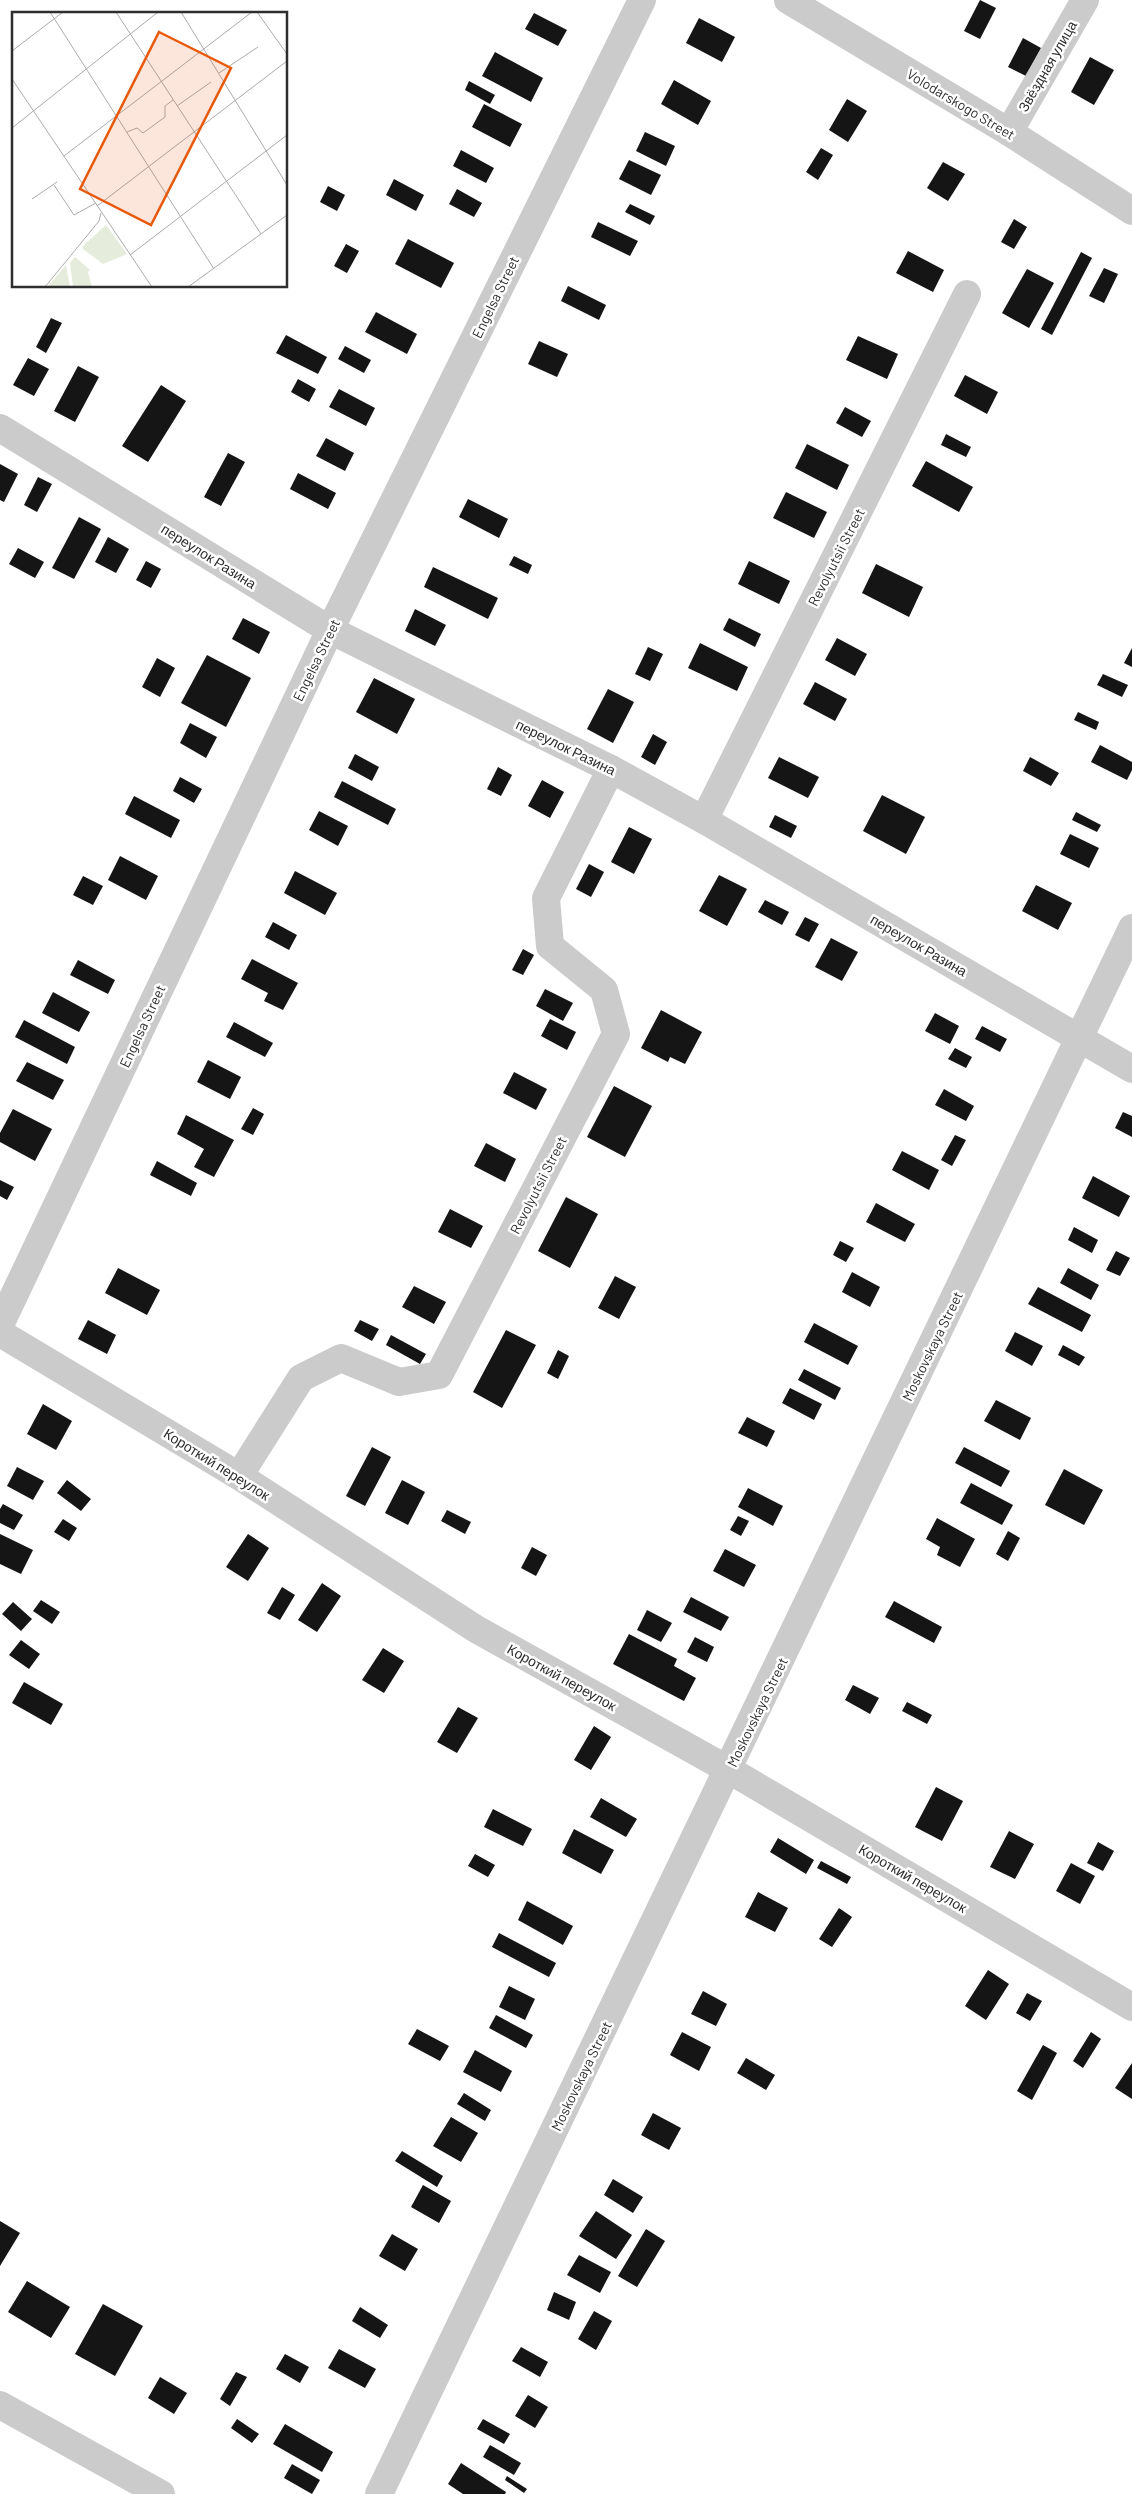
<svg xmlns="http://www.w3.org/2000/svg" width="1132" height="2494" font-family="Barlow,sans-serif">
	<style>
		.building { fill: #151515 }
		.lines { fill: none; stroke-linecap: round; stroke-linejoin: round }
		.minor { stroke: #cbcbcb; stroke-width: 28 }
		.labels { text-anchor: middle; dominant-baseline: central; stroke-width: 5; stroke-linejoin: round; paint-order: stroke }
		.street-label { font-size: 14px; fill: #2e2e2e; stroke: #fff }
		.inset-road { fill: none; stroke: #ababab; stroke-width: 1 }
		.view { fill: #e8590c; fill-opacity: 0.15; stroke: #e8590c; stroke-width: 2.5 }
		.inset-edge { fill: none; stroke: #2e2e2e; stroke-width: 2.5 }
	</style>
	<rect width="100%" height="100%" fill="#fff"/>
	<g class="building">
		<path d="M980,0L996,8L980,39L964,31Z"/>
		<path d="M534,13L567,30L558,46L525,29Z"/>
		<path d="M699,18L735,37L722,62L686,43Z"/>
		<path d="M1023,38L1041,48L1026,76L1008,67Z"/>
		<path d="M495,52L543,78L531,102L482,76Z"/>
		<path d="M1090,57L1114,70L1094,105L1071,92Z"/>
		<path d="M674,80L711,101L698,125L661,104Z"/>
		<path d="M469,81L495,95L490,104L465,90Z"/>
		<path d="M847,99L867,111L848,142L829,130Z"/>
		<path d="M484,104L522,124L510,147L472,127Z"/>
		<path d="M645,132L675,146L666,166L636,151Z"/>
		<path d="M821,148L833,155L818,180L806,172Z"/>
		<path d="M461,150L494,168L486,183L453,166Z"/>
		<path d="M629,160L661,175L651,195L619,179Z"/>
		<path d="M943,162L965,174L948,201L927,188Z"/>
		<path d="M394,179L424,195L416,211L386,195Z"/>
		<path d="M328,186L345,195L337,211L320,202Z"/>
		<path d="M457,189L482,203L474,217L449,204Z"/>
		<path d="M630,204L655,216L650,225L625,212Z"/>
		<path d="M1014,219L1027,227L1014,249L1001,242Z"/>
		<path d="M598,222L638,241L630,256L591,237Z"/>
		<path d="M408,239L454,263L441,288L395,264Z"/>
		<path d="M346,244L359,251L347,273L334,266Z"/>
		<path d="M908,251L944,270L933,292L896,273Z"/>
		<path d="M1081,252L1092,258L1052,335L1041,329Z"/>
		<path d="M1104,268L1118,274L1104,303L1089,296Z"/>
		<path d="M1027,269L1054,283L1029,328L1002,313Z"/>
		<path d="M568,286L606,305L599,320L561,301Z"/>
		<path d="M376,312L417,334L407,354L365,332Z"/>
		<path d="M51,318L62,323L46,353L36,347Z"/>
		<path d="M286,335L327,357L318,374L276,353Z"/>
		<path d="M858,336L898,354L887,379L846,360Z"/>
		<path d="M539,341L568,354L557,377L528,364Z"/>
		<path d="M345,346L371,360L364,373L338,359Z"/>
		<path d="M28,358L49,369L34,396L13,385Z"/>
		<path d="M78,366L99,377L75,422L54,411Z"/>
		<path d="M965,375L998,392L987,414L954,396Z"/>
		<path d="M298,379L316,389L309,402L291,392Z"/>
		<path d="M161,385L186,401L148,462L122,446Z"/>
		<path d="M339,389L375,408L366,426L329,407Z"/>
		<path d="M845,407L871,421L862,437L836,423Z"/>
		<path d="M946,434L971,447L966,457L941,445Z"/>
		<path d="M326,438L354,453L345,471L316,456Z"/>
		<path d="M807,444L849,465L837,490L795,468Z"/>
		<path d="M228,453L245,462L221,506L204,497Z"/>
		<path d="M926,461L973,487L959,512L912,486Z"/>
		<path d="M0,464L18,474L4,502L0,500Z"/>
		<path d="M298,473L336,493L328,509L290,489Z"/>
		<path d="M38,477L52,484L37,512L24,505Z"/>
		<path d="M786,492L827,512L814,538L773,518Z"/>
		<path d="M468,499L508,519L499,538L459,517Z"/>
		<path d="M79,517L101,529L74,579L52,568Z"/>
		<path d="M108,537L129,549L116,573L95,562Z"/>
		<path d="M18,548L44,562L35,578L9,564Z"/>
		<path d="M514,556L532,565L528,574L509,565Z"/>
		<path d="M146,561L161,569L151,588L136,580Z"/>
		<path d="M749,561L790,581L779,604L738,584Z"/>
		<path d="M876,564L923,587L909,617L862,593Z"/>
		<path d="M433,567L498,598L488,619L424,587Z"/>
		<path d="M415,609L446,625L435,646L405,631Z"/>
		<path d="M243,618L270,632L259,654L232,639Z"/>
		<path d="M729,618L761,634L755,647L723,630Z"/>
		<path d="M837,638L867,654L855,676L825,660Z"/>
		<path d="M700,643L748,667L737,691L688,668Z"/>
		<path d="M648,647L663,654L650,681L635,674Z"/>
		<path d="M1132,648V667L1124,663Z"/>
		<path d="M207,655L251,678L226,727L181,703Z"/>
		<path d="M157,658L175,668L160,697L142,687Z"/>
		<path d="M1103,674L1128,685L1122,697L1097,685Z"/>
		<path d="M374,678L415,699L397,734L356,712Z"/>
		<path d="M815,682L847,699L835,721L803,704Z"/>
		<path d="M608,689L634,702L613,743L587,729Z"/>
		<path d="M1078,712L1099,722L1096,730L1074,720Z"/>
		<path d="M190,723L217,737L206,758L180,743Z"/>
		<path d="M653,734L667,742L655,765L641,757Z"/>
		<path d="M1100,745L1132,762V770L1127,780L1091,762Z"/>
		<path d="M355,754L379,767L372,781L348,768Z"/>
		<path d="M779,757L819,777L808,798L768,778Z"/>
		<path d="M1030,757L1059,773L1051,786L1023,771Z"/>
		<path d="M498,767L512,775L501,796L487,789Z"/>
		<path d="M180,777L202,789L194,803L173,791Z"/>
		<path d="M542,780L564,792L550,818L528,806Z"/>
		<path d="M342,781L396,809L388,825L334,797Z"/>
		<path d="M882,795L925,817L906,854L863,831Z"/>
		<path d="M134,796L180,820L171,838L125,814Z"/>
		<path d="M319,811L348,826L338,846L309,830Z"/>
		<path d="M1076,812L1101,825L1097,832L1072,820Z"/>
		<path d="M775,815L797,826L791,838L769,827Z"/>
		<path d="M629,827L652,839L634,874L611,862Z"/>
		<path d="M1070,834L1099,848L1089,868L1060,854Z"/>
		<path d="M120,856L158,876L146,900L108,880Z"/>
		<path d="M589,864L604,872L591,897L576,889Z"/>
		<path d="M295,871L337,893L325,915L284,893Z"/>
		<path d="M719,875L747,889L727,926L699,911Z"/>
		<path d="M83,876L103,886L93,905L73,895Z"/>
		<path d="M1036,885L1072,903L1058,930L1022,911Z"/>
		<path d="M765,900L789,912L782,925L758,912Z"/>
		<path d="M805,917L819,924L809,942L795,935Z"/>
		<path d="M273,922L297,935L289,950L265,937Z"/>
		<path d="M831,938L858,952L842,981L815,967Z"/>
		<path d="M523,949L534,955L523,975L512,970Z"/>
		<path d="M252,959L298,983L283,1010L264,1001L268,993L241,979Z"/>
		<path d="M78,960L115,980L108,994L70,975Z"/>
		<path d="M545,989L573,1003L563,1021L536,1006Z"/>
		<path d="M53,992L90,1012L79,1032L42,1013Z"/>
		<path d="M661,1010L702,1032L685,1064L670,1057L668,1062L641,1048Z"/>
		<path d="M935,1013L959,1026L950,1044L925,1031Z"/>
		<path d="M550,1019L576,1032L567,1050L541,1036Z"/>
		<path d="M24,1020L75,1047L67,1064L15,1037Z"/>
		<path d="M234,1022L273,1043L265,1057L226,1037Z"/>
		<path d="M982,1026L1007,1039L1000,1052L975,1039Z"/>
		<path d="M955,1048L972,1057L966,1068L948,1059Z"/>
		<path d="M208,1060L241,1077L230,1099L197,1082Z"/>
		<path d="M27,1062L64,1080L53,1100L16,1081Z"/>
		<path d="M514,1072L547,1089L536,1110L503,1093Z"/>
		<path d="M614,1086L652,1106L625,1157L587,1137Z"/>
		<path d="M944,1089L974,1106L966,1121L935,1105Z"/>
		<path d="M253,1108L264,1114L253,1135L241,1129Z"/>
		<path d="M13,1109L52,1129L35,1161L0,1142V1133Z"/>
		<path d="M1123,1112L1132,1116V1137L1115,1128Z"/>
		<path d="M186,1115L234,1140L214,1177L194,1167L204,1149L177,1134Z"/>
		<path d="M955,1135L966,1140L952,1166L941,1160Z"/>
		<path d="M486,1143L516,1159L505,1182L474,1166Z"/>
		<path d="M902,1151L939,1170L929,1190L892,1170Z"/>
		<path d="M157,1161L197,1183L191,1196L150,1175Z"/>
		<path d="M1093,1176L1130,1196L1119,1217L1082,1198Z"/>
		<path d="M0,1180L14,1187L7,1200L0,1196Z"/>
		<path d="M566,1197L598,1214L570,1268L538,1251Z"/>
		<path d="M876,1203L915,1224L905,1242L866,1222Z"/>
		<path d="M450,1209L483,1226L471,1248L438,1232Z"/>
		<path d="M1074,1227L1098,1240L1092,1253L1068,1240Z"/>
		<path d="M840,1241L854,1248L846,1262L833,1255Z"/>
		<path d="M1116,1251L1130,1258L1120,1276L1106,1270Z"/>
		<path d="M118,1268L160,1290L147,1315L105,1293Z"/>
		<path d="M1068,1268L1099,1285L1091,1300L1060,1283Z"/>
		<path d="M852,1272L880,1287L870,1307L842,1292Z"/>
		<path d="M615,1276L636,1287L619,1319L598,1308Z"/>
		<path d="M414,1286L446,1302L434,1324L402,1307Z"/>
		<path d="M1038,1287L1091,1315L1082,1332L1028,1304Z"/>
		<path d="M88,1320L116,1335L107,1354L78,1339Z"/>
		<path d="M360,1320L379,1329L372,1341L354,1331Z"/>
		<path d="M814,1323L858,1346L848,1365L804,1342Z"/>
		<path d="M506,1330L536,1345L502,1408L473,1392Z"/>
		<path d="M1015,1332L1043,1346L1032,1366L1005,1351Z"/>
		<path d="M391,1335L426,1354L420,1364L386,1345Z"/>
		<path d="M1063,1345L1085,1357L1079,1366L1058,1355Z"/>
		<path d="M558,1350L569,1356L558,1379L547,1373Z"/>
		<path d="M804,1369L841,1388L835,1400L798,1380Z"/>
		<path d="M790,1388L822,1404L814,1420L782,1403Z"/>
		<path d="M996,1400L1031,1418L1020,1440L984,1421Z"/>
		<path d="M43,1404L72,1421L56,1450L27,1434Z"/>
		<path d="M747,1417L775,1431L767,1447L738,1433Z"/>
		<path d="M372,1447L391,1457L365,1506L346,1496Z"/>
		<path d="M964,1447L1010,1471L1001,1487L955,1463Z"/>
		<path d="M17,1467L44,1481L33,1500L7,1486Z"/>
		<path d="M1064,1469L1103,1490L1084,1525L1045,1505Z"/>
		<path d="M67,1480L91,1499L81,1511L57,1493Z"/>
		<path d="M402,1480L425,1492L408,1525L385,1513Z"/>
		<path d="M971,1483L1013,1505L1002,1525L960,1503Z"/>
		<path d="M748,1488L783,1506L773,1526L738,1507Z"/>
		<path d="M3,1504L23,1515L14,1530L0,1523V1509Z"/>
		<path d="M447,1510L471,1522L465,1534L441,1521Z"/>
		<path d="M738,1516L749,1521L741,1536L730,1530Z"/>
		<path d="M937,1518L975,1539L960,1567L937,1555L940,1547L926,1539Z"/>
		<path d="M63,1519L77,1528L69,1541L54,1532Z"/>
		<path d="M1008,1531L1020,1538L1008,1561L996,1554Z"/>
		<path d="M0,1534L33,1550L21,1574L0,1564Z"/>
		<path d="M248,1534L269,1548L248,1581L226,1567Z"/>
		<path d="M532,1547L547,1555L536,1576L521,1568Z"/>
		<path d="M725,1549L756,1565L744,1587L713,1571Z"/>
		<path d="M322,1583L341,1596L317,1632L298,1620Z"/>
		<path d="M282,1587L295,1595L280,1620L267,1613Z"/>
		<path d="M691,1597L729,1617L721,1631L683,1612Z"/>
		<path d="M41,1600L60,1612L52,1624L33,1611Z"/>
		<path d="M894,1601L942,1627L934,1643L885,1617Z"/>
		<path d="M13,1602L32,1619L21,1631L2,1614Z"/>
		<path d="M647,1610L672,1623L661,1642L637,1630Z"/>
		<path d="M629,1634L677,1659L674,1666L696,1678L684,1701L613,1664Z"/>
		<path d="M695,1637L714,1647L707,1662L687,1652Z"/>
		<path d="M21,1640L40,1654L29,1669L9,1655Z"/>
		<path d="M383,1648L404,1661L384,1693L362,1680Z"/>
		<path d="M24,1682L63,1704L51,1725L12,1703Z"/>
		<path d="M853,1685L879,1698L870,1714L845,1700Z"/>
		<path d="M907,1702L932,1715L927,1724L902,1711Z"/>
		<path d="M458,1707L478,1718L457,1753L437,1742Z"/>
		<path d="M594,1726L611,1737L591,1770L574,1760Z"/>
		<path d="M936,1787L963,1801L942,1841L915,1827Z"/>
		<path d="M601,1798L637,1819L626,1837L590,1817Z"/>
		<path d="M493,1809L532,1829L523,1846L484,1827Z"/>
		<path d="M574,1829L614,1850L601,1874L562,1853Z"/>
		<path d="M1009,1831L1034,1844L1015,1879L990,1867Z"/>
		<path d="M778,1838L814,1860L806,1874L770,1852Z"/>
		<path d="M1098,1842L1114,1851L1103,1871L1087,1863Z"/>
		<path d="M475,1854L495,1865L488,1877L468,1866Z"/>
		<path d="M821,1861L851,1877L847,1884L817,1868Z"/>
		<path d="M1071,1863L1095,1876L1080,1904L1056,1891Z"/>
		<path d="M758,1892L788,1908L775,1932L745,1917Z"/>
		<path d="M527,1901L573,1926L563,1945L518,1920Z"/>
		<path d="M839,1908L852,1917L832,1947L819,1939Z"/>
		<path d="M499,1933L556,1963L549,1977L492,1947Z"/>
		<path d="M988,1970L1009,1984L986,2020L965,2006Z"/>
		<path d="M509,1986L535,1999L525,2020L499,2007Z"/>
		<path d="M703,1991L727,2004L716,2026L691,2014Z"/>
		<path d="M1027,1993L1042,2001L1030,2021L1016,2013Z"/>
		<path d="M496,2015L533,2035L526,2048L489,2028Z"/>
		<path d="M417,2029L449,2046L440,2061L408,2044Z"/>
		<path d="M682,2032L711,2047L699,2071L670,2055Z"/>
		<path d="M1091,2032L1101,2039L1083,2068L1073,2061Z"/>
		<path d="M1043,2045L1057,2053L1032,2100L1017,2091Z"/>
		<path d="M475,2050L512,2071L501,2092L463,2072Z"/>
		<path d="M746,2058L775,2075L766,2090L737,2073Z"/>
		<path d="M1132,2063V2099L1115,2088Z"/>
		<path d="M464,2093L491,2110L485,2121L457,2104Z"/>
		<path d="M653,2113L681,2128L669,2150L641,2135Z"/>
		<path d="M451,2117L478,2133L461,2162L433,2146Z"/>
		<path d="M402,2151L443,2176L437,2187L395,2161Z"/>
		<path d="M613,2179L643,2197L633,2213L604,2195Z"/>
		<path d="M423,2185L451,2201L439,2223L411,2207Z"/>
		<path d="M596,2211L632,2235L616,2259L579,2236Z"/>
		<path d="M0,2221L20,2233L0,2266Z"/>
		<path d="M646,2229L665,2241L637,2287L618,2276Z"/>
		<path d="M392,2234L418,2249L405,2271L379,2256Z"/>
		<path d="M579,2255L611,2272L600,2293L567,2275Z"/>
		<path d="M27,2281L70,2307L51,2338L8,2312Z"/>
		<path d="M554,2292L576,2302L569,2320L547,2310Z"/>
		<path d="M103,2304L143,2326L115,2376L75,2354Z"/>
		<path d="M360,2307L388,2325L380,2338L352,2321Z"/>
		<path d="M594,2311L612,2321L596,2350L578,2339Z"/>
		<path d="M521,2347L548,2362L540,2377L512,2361Z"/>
		<path d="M339,2349L376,2369L365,2388L328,2368Z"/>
		<path d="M285,2354L309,2367L300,2383L276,2369Z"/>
		<path d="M236,2372L247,2377L230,2406L220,2399Z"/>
		<path d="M160,2377L187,2393L174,2414L148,2398Z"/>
		<path d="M528,2395L548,2407L535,2428L515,2416Z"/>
		<path d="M237,2419L259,2434L252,2443L231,2428Z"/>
		<path d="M483,2419L510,2434L504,2444L477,2429Z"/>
		<path d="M285,2424L333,2452L322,2472L273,2444Z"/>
		<path d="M490,2445L521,2463L514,2475L483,2457Z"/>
		<path d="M461,2463L506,2492L505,2494H463L448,2484Z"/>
		<path d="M292,2464L320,2480L312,2494L284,2478Z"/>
		<path d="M507,2476L527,2489L524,2493L505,2480Z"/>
	</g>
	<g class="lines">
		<g class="minor">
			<path d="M788,0L1009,132L1132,211"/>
			<path d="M1009,132L1085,0"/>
			<path d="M0,428L330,630L611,769L704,820L1132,1069"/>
			<path d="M704,820L967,294"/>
			<path d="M0,1325L330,630L642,0"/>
			<path d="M0,1333L239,1476L476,1629L729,1770L1132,2007"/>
			<path d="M239,1476L301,1378L341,1358L399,1382L439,1375L616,1034L604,990L550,946L546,898L611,769"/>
			<path d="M0,2405L161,2494"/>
			<path d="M379,2494L1132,928"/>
		</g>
	</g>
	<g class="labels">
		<g class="street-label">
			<text transform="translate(1047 66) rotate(-60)">Звёздная улица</text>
			<text transform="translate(961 104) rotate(31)">Volodarskogo Street</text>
			<text transform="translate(495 297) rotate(-64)">Engelsa Street</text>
			<text transform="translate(209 556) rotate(32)">переулок Разина</text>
			<text transform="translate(836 557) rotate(-63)">Revolyutsii Street</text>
			<text transform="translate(316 660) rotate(-64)">Engelsa Street</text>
			<text transform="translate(566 747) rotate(26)">переулок Разина</text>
			<text transform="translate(919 945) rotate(30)">переулок Разина</text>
			<text transform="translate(142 1026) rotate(-65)">Engelsa Street</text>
			<text transform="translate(538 1185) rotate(-63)">Revolyutsii Street</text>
			<text transform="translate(932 1346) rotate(-64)">Moskovskaya Street</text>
			<text transform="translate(217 1464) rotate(32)">Короткий переулок</text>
			<text transform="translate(562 1677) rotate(29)">Короткий переулок</text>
			<text transform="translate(757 1712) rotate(-64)">Moskovskaya Street</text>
			<text transform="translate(913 1878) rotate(30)">Короткий переулок</text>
			<text transform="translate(581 2076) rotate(-64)">Moskovskaya Street</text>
		</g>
	</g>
	<g transform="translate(12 12)">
		<rect width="275" height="275" fill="#fff"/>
		<path d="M94,213L115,242L91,252L71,237V234ZM63,245L78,258L76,260L80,275H59L61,274L58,251ZM54,253L58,275H38L37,273Z" fill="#e5ecdc"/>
		<path class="inset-road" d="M38,0L202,257M104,0L249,222M169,0L275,173M245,0L275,42M0,39L51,0M207,61L246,35M0,67L140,275M165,94L199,70M0,116L146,0M115,120L125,116L131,121L153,105V94L161,88M52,144L240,0M42,173L62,203L84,191M20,187L45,170M85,194L275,49M118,243L275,123M33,275L87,209L89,201M176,275L275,203"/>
		<path class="view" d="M147,20L219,56L139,213L68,177Z"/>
		<rect width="275" height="275" class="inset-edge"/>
	</g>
</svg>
